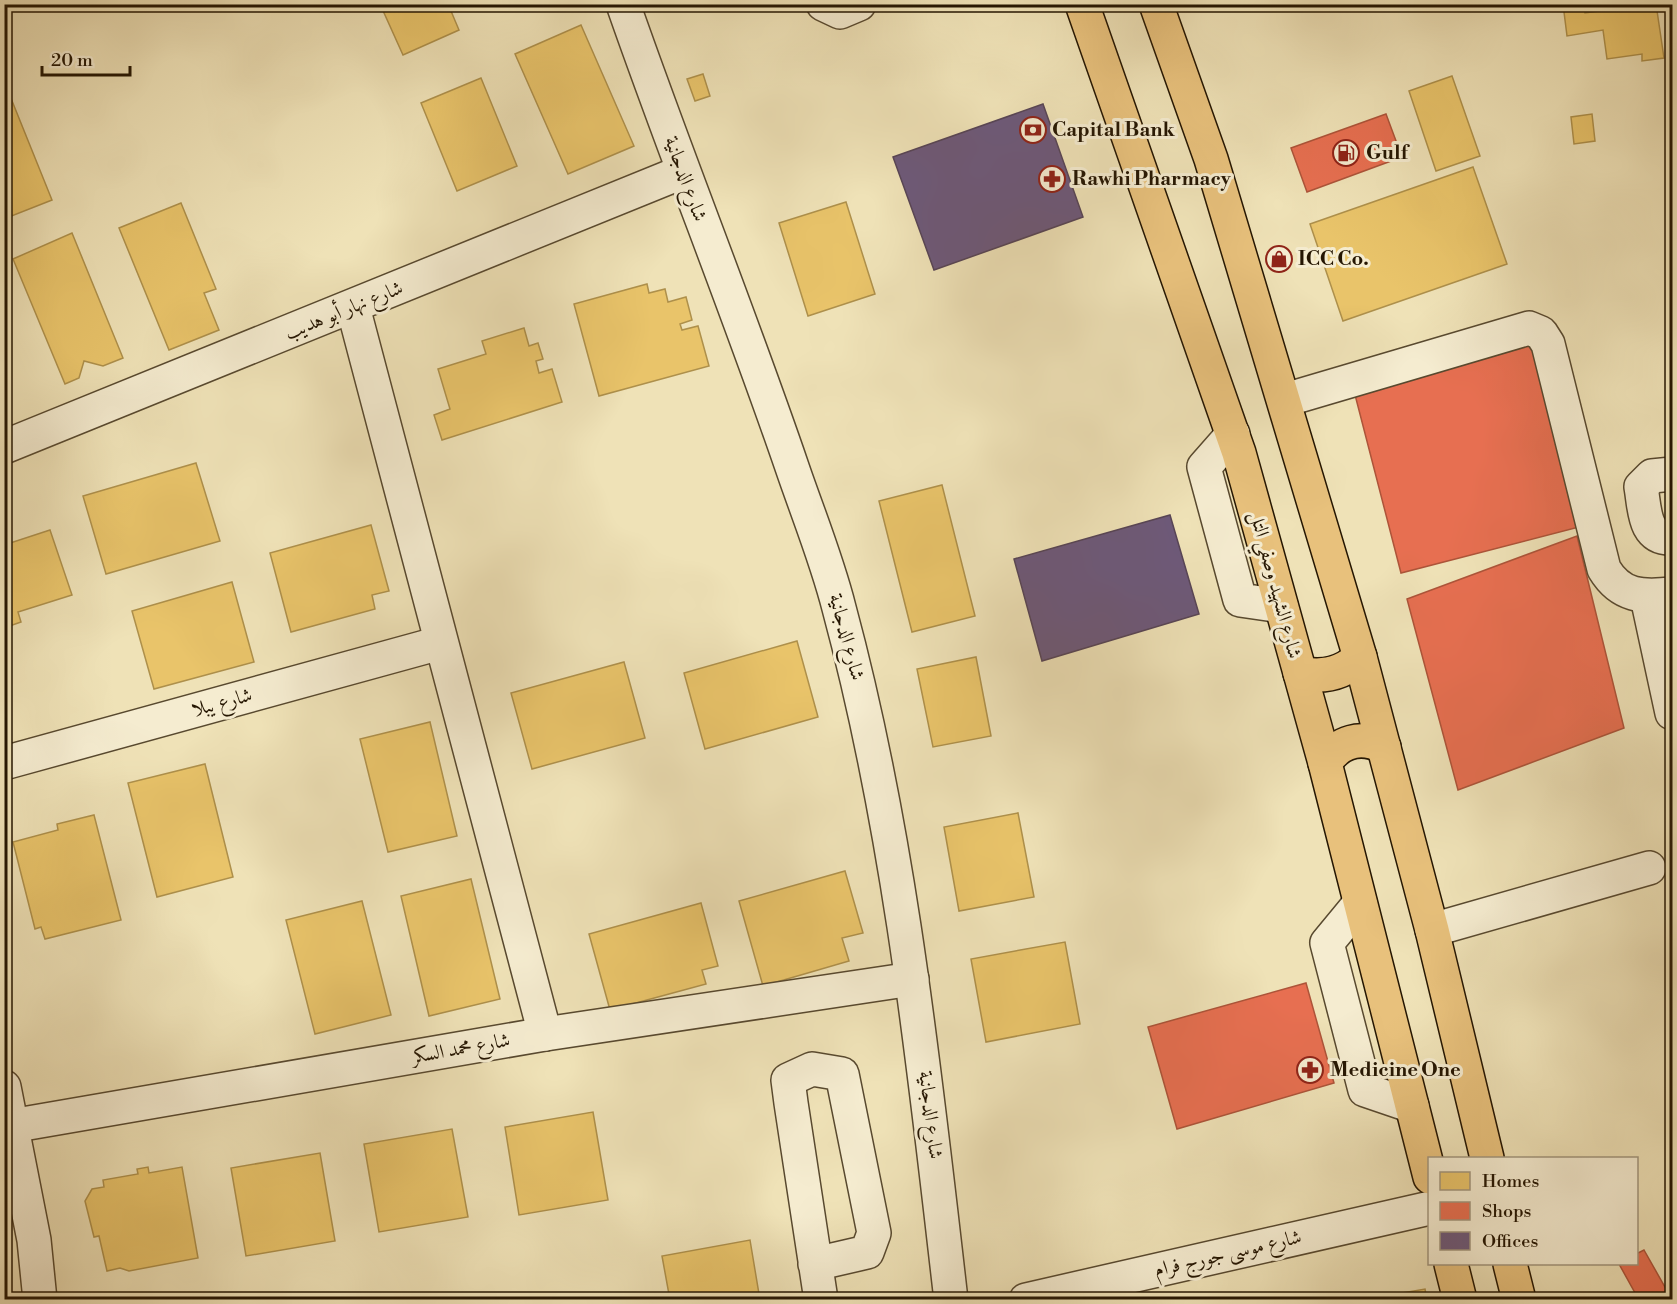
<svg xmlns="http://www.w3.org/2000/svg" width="1677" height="1304" font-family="'Libre Bodoni',Amiri,serif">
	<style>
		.homes { fill: #e9c46a; stroke: #ae904b; stroke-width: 1.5 }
		.shops { fill: #e76f51; stroke: #ad5439; stroke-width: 1.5 }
		.offices { fill: #6d597a; stroke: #574556; stroke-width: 1.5 }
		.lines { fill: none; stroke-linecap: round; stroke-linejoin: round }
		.minor-casing { stroke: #58492f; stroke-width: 36 }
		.major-casing { stroke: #251602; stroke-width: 36 }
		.minor { stroke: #f5ecd0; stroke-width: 33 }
		.major { stroke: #e8c17c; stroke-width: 33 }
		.labels { text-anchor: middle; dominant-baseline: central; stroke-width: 6; stroke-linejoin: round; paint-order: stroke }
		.poi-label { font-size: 20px; font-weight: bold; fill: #251602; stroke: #f5ecd0; text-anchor: start }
		.street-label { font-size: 20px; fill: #251602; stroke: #f5ecd0 }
	</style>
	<rect width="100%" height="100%" fill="#efe2b7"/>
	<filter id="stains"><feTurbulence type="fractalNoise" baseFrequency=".00333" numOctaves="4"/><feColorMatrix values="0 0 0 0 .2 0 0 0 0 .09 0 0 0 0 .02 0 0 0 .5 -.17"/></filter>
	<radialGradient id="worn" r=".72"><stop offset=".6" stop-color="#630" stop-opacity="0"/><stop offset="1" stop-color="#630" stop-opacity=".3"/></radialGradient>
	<g class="homes">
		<path d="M380,4H448L459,30L403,55Z"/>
		<path d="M1563,4H1584L1585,13L1606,10L1605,4H1622V8L1633,7L1632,4H1656L1664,58L1642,61V54L1607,59L1603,30L1567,36Z"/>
		<path d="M581,25L634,146L568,174L515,54Z"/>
		<path d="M703,74L710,96L695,101L687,79Z"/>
		<path d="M1452,76L1480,156L1436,171L1409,91Z"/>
		<path d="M481,78L517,166L457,191L421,103Z"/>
		<path d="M4,81L52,200L4,219Z"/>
		<path d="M1592,114L1595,141L1574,144L1571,117Z"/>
		<path d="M1473,167L1507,264L1343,321L1310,224Z"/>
		<path d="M846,202L875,294L808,316L779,223Z"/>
		<path d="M181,203L216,289L204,293L219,330L169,350L119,228Z"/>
		<path d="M72,233L123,358L103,366L84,361L79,378L65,384L13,259Z"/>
		<path d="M647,284L649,293L665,289L668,302L686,297L692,320L680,324L682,330L698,326L709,366L599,396L574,304Z"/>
		<path d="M524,328L529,346L538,343L543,359L536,361L539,373L552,369L562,402L442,440L434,415L450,409L438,369L486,354L482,341Z"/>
		<path d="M196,463L220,541L106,574L83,496Z"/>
		<path d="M942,485L975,616L912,632L879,501Z"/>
		<path d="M371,525L389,591L372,595L375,609L291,632L270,553Z"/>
		<path d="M50,530L72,595L18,612L21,622L4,628V545Z"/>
		<path d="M232,582L254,662L154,689L132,611Z"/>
		<path d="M797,641L818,717L705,749L684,673Z"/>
		<path d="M976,657L991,736L933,747L917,669Z"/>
		<path d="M624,662L645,738L532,769L511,693Z"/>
		<path d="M430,722L457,836L388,852L360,739Z"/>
		<path d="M205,764L233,877L157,897L128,783Z"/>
		<path d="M1018,813L1034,897L959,911L944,827Z"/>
		<path d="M94,815L121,920L45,939L41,927L35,929L13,842L58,830L57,824Z"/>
		<path d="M845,871L863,933L842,938L849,961L763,986L739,901Z"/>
		<path d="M471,879L500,999L429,1016L401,896Z"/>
		<path d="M362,901L391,1015L315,1034L286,920Z"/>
		<path d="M701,903L718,966L702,970L706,984L610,1010L589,934Z"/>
		<path d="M1065,942L1080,1024L986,1042L971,959Z"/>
		<path d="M593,1112L608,1200L519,1215L505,1127Z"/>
		<path d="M452,1129L468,1217L379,1232L364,1144Z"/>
		<path d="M320,1153L335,1241L246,1256L231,1168Z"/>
		<path d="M148,1167L149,1173L182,1167L198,1258L129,1271L120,1268L107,1271L99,1236L94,1237L85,1201L92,1189L104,1187L103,1180L138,1174L137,1169Z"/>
		<path d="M750,1240L760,1300H670L662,1256Z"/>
		<path d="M1425,1289L1427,1300H1361Z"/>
	</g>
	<g class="shops">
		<path d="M1386,114L1402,157L1307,192L1291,148Z"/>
		<path d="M1531,340L1579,527L1401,573L1353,387Z"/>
		<path d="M1577,536L1624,728L1458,790L1407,599Z"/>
		<path d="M1306,983L1334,1083L1177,1129L1148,1027Z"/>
		<path d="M1644,1250L1670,1296L1663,1300H1639L1619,1264H1636V1254Z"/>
	</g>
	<g class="offices">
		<path d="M1043,104L1083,217L934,270L893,157Z"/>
		<path d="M1170,515L1199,614L1042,661L1014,559Z"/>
	</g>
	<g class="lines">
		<defs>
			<g id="minor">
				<path d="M623,4C677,159 739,312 792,467C808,514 827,560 839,608C900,834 924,1067 951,1300"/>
				<path d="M823,4L840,12L859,4"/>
				<path d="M353,307L545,1034"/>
				<path d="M1285,400L1529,328L1541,333L1548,344L1604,569C1621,597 1642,597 1672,594"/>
				<path d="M1233,434L1204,467L1240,600L1281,606"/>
				<path d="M4,447L682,172"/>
				<path d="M1672,474L1652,476L1641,487C1645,509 1643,539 1672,538"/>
				<path d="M1647,597L1672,713"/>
				<path d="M4,763L440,643"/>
				<path d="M1360,903L1327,943L1365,1090L1412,1106"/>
				<path d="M1432,930L1649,868"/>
				<path d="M4,1087L34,1240L40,1300"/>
				<path d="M11,1126L545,1034L912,979"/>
				<path d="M815,1264L867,1252L874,1233L842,1074L812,1069L788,1080L791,1103L821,1300"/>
				<path d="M1026,1300L1430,1208"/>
			</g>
			<g id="major">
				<path d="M1082,4L1239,453L1325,763L1430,1177"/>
				<path d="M1156,4L1211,159L1360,657L1432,930L1487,1158"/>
				<path d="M1300,673C1323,678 1343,674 1360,657"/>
				<path d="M1325,763C1339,741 1361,735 1384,747"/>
				<path d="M1451,1264L1460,1300"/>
				<path d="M1510,1264L1519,1300"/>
			</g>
		</defs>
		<use href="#minor" class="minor-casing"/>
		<use href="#major" class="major-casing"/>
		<use href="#minor" class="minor"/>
		<use href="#major" class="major"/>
	</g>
	<defs>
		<symbol id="bank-ring" viewBox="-11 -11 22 22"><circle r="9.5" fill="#f5ecd0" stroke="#8f2418" stroke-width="1.5"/><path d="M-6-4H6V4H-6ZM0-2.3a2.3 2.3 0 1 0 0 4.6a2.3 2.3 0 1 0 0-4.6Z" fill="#8f2418"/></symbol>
		<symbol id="fuel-ring" viewBox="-11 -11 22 22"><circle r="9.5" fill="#f5ecd0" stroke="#8f2418" stroke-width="1.5"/><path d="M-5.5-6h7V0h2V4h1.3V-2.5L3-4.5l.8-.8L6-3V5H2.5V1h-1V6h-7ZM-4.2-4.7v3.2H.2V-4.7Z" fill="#8f2418"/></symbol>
		<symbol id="pharmacy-ring" viewBox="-11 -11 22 22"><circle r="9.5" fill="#f5ecd0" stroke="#8f2418" stroke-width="1.5"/><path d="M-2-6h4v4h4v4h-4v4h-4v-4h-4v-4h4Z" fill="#8f2418"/></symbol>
		<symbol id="shop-ring" viewBox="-11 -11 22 22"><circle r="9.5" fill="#f5ecd0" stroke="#8f2418" stroke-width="1.5"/><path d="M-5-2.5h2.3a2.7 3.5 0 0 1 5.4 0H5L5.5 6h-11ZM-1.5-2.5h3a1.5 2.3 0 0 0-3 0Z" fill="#8f2418"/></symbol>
	</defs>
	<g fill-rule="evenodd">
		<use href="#bank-ring" x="1018" y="115" width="30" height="30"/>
		<use href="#fuel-ring" x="1331" y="138" width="30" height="30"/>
		<use href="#pharmacy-ring" x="1037" y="164" width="30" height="30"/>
		<use href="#shop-ring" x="1264" y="244" width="30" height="30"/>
		<use href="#pharmacy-ring" x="1295" y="1055" width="30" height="30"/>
	</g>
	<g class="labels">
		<g class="poi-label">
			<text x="1052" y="130">Capital Bank</text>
			<text x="1366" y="153">Gulf</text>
			<text x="1072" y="179">Rawhi Pharmacy</text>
			<text x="1298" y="259">ICC Co.</text>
			<text x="1330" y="1070">Medicine One</text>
		</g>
		<g class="street-label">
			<text transform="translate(685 179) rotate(70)">شارع الدجانية</text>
			<text transform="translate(344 311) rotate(-22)">شارع نهار أبو هديب</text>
			<text transform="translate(1275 585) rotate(75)">شارع الشهيد وصفي التل</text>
			<text transform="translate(846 637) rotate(75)">شارع الدجانية</text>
			<text transform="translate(222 703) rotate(-15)">شارع يبلا</text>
			<text transform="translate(461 1049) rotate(-10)">شارع محمد السكر</text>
			<text transform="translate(930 1115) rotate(83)">شارع الدجانية</text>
			<text transform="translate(1228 1254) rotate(-13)">شارع موسى جورج فرام</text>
		</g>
	</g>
	<rect width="1677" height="1304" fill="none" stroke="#efe2b7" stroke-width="24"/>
	<rect x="6" y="6" width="1665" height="1292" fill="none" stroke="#251602" stroke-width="3"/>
	<rect x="12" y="12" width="1653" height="1280" fill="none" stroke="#251602" stroke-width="1.5"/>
	<rect x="1428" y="1157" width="210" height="108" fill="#f5ecd0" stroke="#a2967e" stroke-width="1.5"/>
	<rect x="1440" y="1172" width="30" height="18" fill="#e9c46a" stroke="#a2967e" stroke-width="1.5"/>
	<text x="1482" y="1187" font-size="18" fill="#251602">Homes</text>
	<rect x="1440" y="1202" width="30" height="18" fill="#e76f51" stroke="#a2967e" stroke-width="1.5"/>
	<text x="1482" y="1217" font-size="18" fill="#251602">Shops</text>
	<rect x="1440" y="1232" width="30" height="18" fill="#6d597a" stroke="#a2967e" stroke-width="1.5"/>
	<text x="1482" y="1247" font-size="18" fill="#251602">Offices</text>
	<path d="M42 66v9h88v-9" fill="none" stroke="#251602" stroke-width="3"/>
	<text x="51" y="66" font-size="18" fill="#251602" stroke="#f5ecd0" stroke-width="4.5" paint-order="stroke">20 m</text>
	<rect width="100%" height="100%" filter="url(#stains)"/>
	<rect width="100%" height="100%" fill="url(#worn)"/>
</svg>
